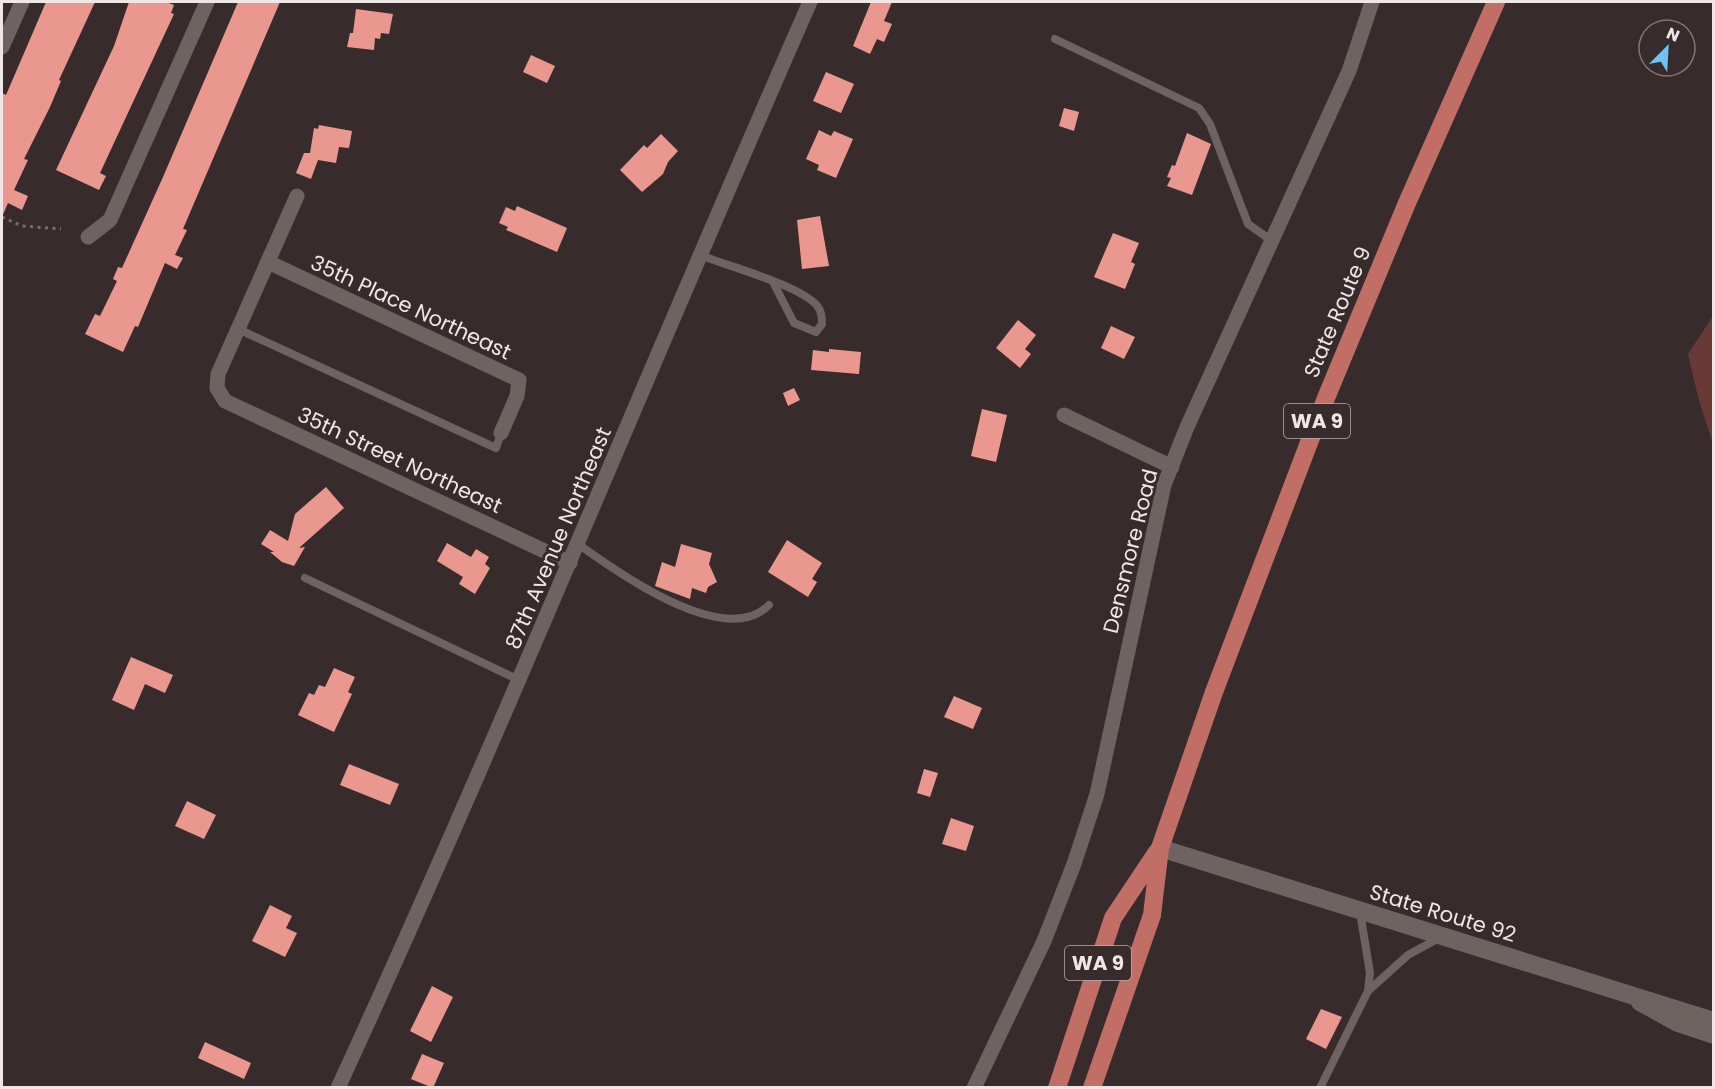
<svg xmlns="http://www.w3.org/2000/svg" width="1715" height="1089" font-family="Poppins,sans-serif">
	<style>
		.green { fill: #683935 }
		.building { fill: #ea988f }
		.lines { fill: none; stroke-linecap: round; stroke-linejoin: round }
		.path { stroke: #786e6d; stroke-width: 3; stroke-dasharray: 3 4.5; stroke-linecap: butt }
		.service { stroke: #6f6361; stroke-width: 8 }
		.minor { stroke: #6f6361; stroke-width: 15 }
		.tertiary { stroke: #6f6361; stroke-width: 18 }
		.secondary { stroke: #6f6361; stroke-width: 18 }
		.primary { stroke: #c16e66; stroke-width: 18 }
		.labels { text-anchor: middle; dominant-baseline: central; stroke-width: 6; stroke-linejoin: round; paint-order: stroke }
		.shield { fill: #372c2b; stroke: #b8afae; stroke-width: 1.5 }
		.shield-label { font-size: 20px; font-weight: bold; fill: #efe7e6 }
		.street-label { font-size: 21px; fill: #efe7e6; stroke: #372c2b }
	</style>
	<rect width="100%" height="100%" fill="#372c2b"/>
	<path class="green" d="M1713,316V444L1698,397L1688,354Z"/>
	<g class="building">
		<path d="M46,2H95L59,80L61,81L50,107L24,159L28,160L14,190L28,196L22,210L8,203L2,217V93L6,95Z"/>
		<path d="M129,2H166L174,5L171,13L174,14L100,173L106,176L99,190L56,170L114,46Z"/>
		<path d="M238,2H280L183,229L187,230L175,255L183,258L177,269L165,263L138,327L135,326L123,352L85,334L95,314L100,316L117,281L113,279L118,267L122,268L163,177Z"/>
		<path d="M871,2H892L884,21L892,24L884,42L877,39L870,54L853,46Z"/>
		<path d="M356,9L393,14L389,34L381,33L380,39L375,38L374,50L347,47L350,33H353Z"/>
		<path d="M531,55L555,66L547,83L523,72Z"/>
		<path d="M826,72L854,84L841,113L813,101Z"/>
		<path d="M1064,108L1079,112L1074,131L1059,126Z"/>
		<path d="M319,125L352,131L349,148L339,147L336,163L318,160L311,179L296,173L304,153H310L314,128L318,129Z"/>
		<path d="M819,130L831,136L834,131L853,139L836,178L817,170L819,165L806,159Z"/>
		<path d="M1187,133L1211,144L1192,195L1167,186L1171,178L1167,177L1172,165L1175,166Z"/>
		<path d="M661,134L678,151L668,162L663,174L642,192L620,170L644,145L647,148Z"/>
		<path d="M517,206L567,228L557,252L506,230L508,227L499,223L506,207L515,211Z"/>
		<path d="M820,216L829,266L802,269L797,220Z"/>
		<path d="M1113,233L1139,243L1131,262L1135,264L1125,289L1094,277Z"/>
		<path d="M1018,320L1036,335L1025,349L1031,354L1020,368L996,348Z"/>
		<path d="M1111,326L1135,337L1124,359L1101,348Z"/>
		<path d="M829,349L861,352L859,374L811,370L813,350L829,352Z"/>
		<path d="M794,388L800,400L788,406L783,393Z"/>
		<path d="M982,409L1007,415L996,462L971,456Z"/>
		<path d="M326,487L344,508L299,548L305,547L294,566L282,562L270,552H274L261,544L270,530L288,541L295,514Z"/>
		<path d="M787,540L822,563L812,579L817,582L808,597L768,572Z"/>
		<path d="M447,543L471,557L476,549L489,557L485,564L490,568L475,594L459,584L463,577L437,561Z"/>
		<path d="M681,544L712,553L709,564L717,582L708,587L706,593L692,588L690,599L655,586L662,562L675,567Z"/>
		<path d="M131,657L173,675L165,693L145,684L134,710L112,700Z"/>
		<path d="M334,668L355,677L348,692L352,694L334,732L298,715L309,693L314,695L319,685L325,687Z"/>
		<path d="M954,696L982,708L973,729L944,717Z"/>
		<path d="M349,764L399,784L390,805L340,785Z"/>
		<path d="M924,769L938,773L930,797L917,793Z"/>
		<path d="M187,801L216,815L204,839L175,826Z"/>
		<path d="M951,818L974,826L966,851L942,844Z"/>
		<path d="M270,905L292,916L286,928L297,933L285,957L252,941Z"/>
		<path d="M432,986L453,997L431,1042L410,1031Z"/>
		<path d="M1321,1009L1342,1017L1326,1049L1306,1039Z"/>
		<path d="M205,1042L251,1063L244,1079L198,1058Z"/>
		<path d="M422,1054L444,1063L433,1088L411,1079Z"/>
	</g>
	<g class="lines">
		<path class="path" d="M2,217L22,226L61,229"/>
		<g class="service">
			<path d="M1055,39L1199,108L1210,124L1248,224L1272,241"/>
			<path d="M700,255C727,266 803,286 818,307C822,312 822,319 822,324L816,332L794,323L773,282"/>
			<path d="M238,329L496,448L501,433"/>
			<path d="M578,544C617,572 725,650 769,605"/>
			<path d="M305,578L519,680"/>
			<path d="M1360,912L1370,973L1368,991"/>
			<path d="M1320,1088L1368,991L1408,955L1439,938"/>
		</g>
		<g class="minor">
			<path d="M2,47L22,2"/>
			<path d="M297,196L218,374L217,388L225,401L570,563"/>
			<path d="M88,237L110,220L207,2"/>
			<path d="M268,262L519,380L517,396L501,433"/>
			<path d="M1064,415L1172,467"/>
			<path d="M338,1088C503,729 651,363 810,2"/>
			<path d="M974,1088L1044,941L1074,864L1097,794L1164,485L1187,427L1349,71L1372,2"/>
		</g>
		<path class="tertiary" d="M1640,1002L1678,1023L1714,1035"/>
		<path class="secondary" d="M1160,848L1714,1021"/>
		<g class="primary">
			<path d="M1057,1088L1113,918L1157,852"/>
			<path d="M1092,1088L1152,915L1160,848L1214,692L1326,398L1407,203L1496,2"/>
		</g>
	</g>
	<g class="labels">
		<g class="shield">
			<rect x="1284" y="404" width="66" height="34" rx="4.5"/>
			<rect x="1065" y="946" width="66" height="34" rx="4.5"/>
		</g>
		<g class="shield-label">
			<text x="1317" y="421">WA 9</text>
			<text x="1098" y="963">WA 9</text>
		</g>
		<g class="street-label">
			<text transform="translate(411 307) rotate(25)">35th Place Northeast</text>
			<text transform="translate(1337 312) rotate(-67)">State Route 9</text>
			<text transform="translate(400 460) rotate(25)">35th Street Northeast</text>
			<text transform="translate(558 538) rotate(-67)">87th Avenue Northeast</text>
			<text transform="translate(1130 551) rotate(-76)">Densmore Road</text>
			<text transform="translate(1443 913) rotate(17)">State Route 92</text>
		</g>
	</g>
	<rect width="1715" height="1089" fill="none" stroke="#efe7e6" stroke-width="6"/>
	<g transform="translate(1667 48) rotate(24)"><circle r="28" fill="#372c2b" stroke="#817776" stroke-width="1.5"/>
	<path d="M0-4.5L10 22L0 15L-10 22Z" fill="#6fc2f4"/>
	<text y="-9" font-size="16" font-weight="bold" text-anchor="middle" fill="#efe7e6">N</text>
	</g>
</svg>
